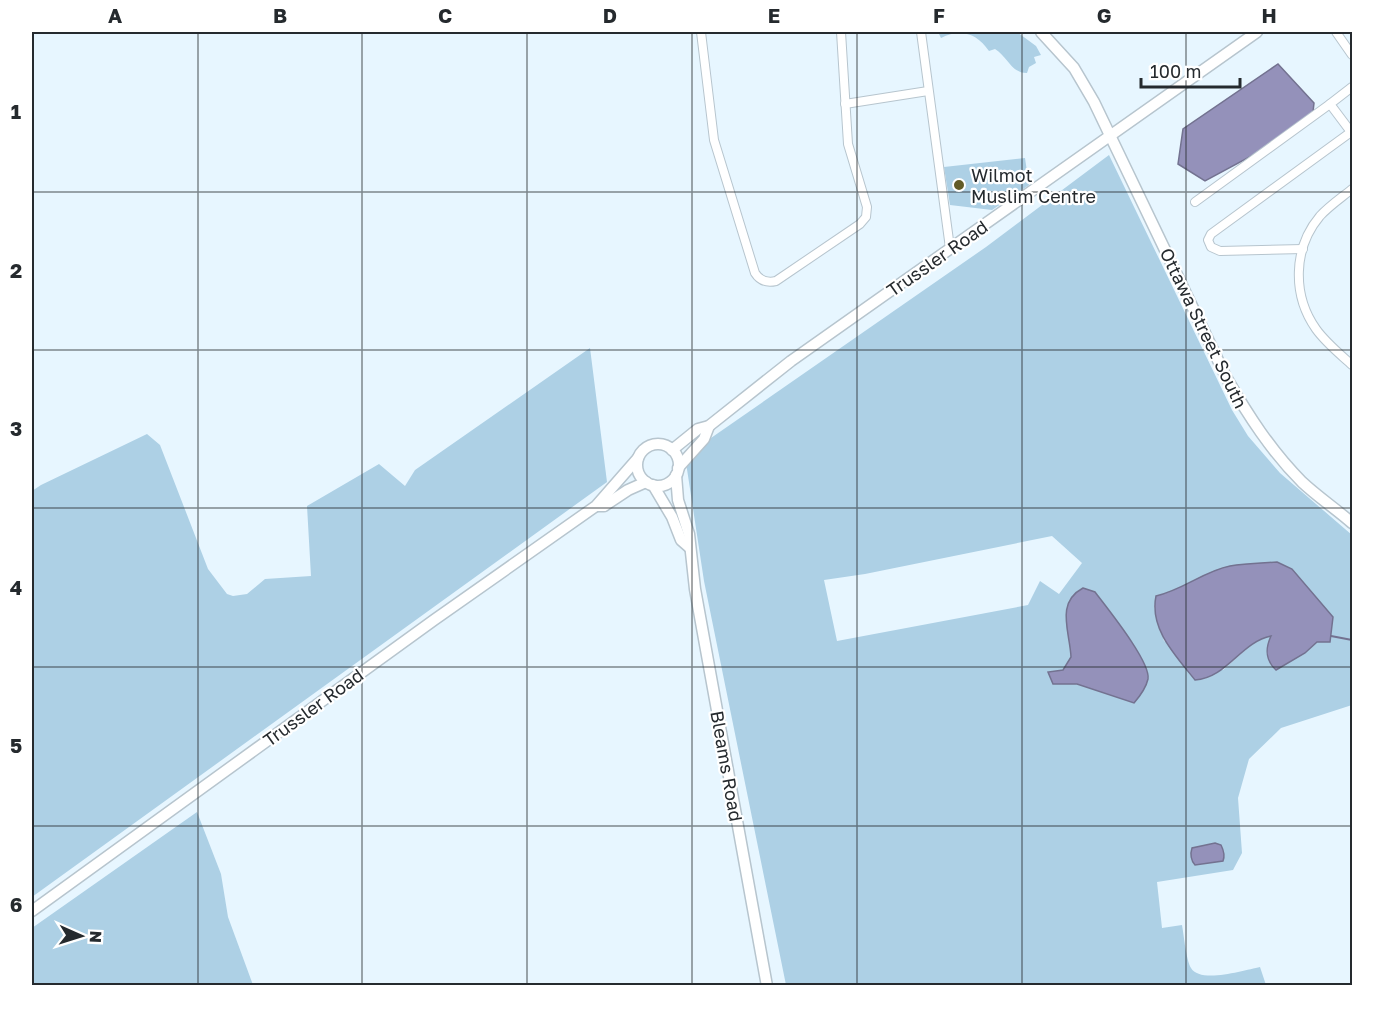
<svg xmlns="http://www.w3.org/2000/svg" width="1384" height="1017" font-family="'Golos Text',sans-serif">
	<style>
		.green { fill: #add0e5; fill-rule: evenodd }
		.water { fill: #9491ba; stroke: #737290; stroke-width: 1.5 }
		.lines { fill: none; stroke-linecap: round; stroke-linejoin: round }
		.stream { stroke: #737290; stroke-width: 2 }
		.minor-casing { stroke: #b7c5ce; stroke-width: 10 }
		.major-casing { stroke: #b7c5ce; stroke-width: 13 }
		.minor { stroke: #fff; stroke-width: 8 }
		.major { stroke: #fff; stroke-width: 10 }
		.grid { fill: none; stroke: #252a2e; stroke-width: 1.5; stroke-opacity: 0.55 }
		.poi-dot { fill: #625b27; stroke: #fff; stroke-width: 2 }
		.labels { text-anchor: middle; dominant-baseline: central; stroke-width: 4.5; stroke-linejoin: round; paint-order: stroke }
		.poi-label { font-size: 18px; fill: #252a2e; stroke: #fff; text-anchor: start }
		.street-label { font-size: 18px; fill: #252a2e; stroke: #fff }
		.neatline { fill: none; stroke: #252a2e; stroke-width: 2 }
		.grid-label { font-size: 20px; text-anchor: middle; font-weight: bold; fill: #252a2e }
	</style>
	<rect width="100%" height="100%" fill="#e7f6ff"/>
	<g class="green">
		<path d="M934,32H1017L1036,46L1041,55L1034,57L1036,63L1029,67L1027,73C1011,73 1008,57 995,49L989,51C977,33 960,28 941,38L939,34Z"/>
		<path d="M1109,155L1232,410L1248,436L1280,473L1352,535V705L1281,728L1249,759L1238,798L1242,853L1233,870L1157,882L1162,928L1182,925C1184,936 1186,959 1191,968C1200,984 1245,970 1260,967L1266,985H786L704,581L685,456L986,247ZM1052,536L1082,563L1059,594L1040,581L1028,605L837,641L824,580L865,574ZM1083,588L1134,703L1077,684H1053L1048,672L1063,670L1071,657L1070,600L1078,591ZM1172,592L1330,642H1317L1305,653L1271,636L1258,639L1223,670L1164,641L1154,607L1157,596Z"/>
		<path d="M1025,158L1029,185L992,210L950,205L944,167Z"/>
		<path d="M590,348L607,482L32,897V491L41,485L147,434L160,445L208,569L227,594L233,596L247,594L265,579L311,576L307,506L379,464L405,486L415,470Z"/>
		<path d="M197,812L221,874L228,917L253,985H32V928Z"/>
	</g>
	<g class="water">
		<path d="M1278,64L1314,103L1313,112L1281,140L1205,181L1178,164L1183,129Z"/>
		<path d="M1277,562L1292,569L1333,617L1330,642H1317L1305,653L1276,670C1265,660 1265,649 1271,636C1241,642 1227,678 1195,680C1176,656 1149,629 1156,596C1183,590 1204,571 1230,566C1245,563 1262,563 1277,562Z"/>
		<path d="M1083,588L1095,592C1107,608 1151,662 1148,679C1146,688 1140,696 1134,703L1077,684H1053L1048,672L1063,670L1071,657C1070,632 1055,603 1083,588Z"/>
		<path d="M1215,843L1221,845C1224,851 1225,856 1223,861L1195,865C1191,861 1190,854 1192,848Z"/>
	</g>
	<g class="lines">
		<path class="stream" d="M1331,636L1352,640"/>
		<defs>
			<g id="minor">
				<path d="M701,32L714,140L755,273C760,281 767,283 776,281L860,224L866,217L867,207L848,144L841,32"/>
				<path d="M921,32L950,248"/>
				<path d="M1336,32L1352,55"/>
				<path d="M845,104L928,91"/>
				<path d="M1351,132L1330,104L1352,87"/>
				<path d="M1352,189C1341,198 1329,206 1320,216C1293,248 1292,295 1316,329C1326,343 1340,354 1352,365"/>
				<path d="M1195,202L1330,104"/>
				<path d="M1303,249L1220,251L1211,247L1208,240L1211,234L1351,132L1352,133"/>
			</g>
			<g id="major">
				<path d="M1041,32L1074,68L1094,102L1226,377C1248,415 1271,451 1302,482C1318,497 1336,509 1352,523"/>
				<circle cx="658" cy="465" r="21"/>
				<path d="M672,450L698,429L709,426L791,361L1257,32"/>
				<path d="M678,468L704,439L709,426"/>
				<path d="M676,475L678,500L689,534L695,589L767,986"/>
				<path d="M653,485L672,517L681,540L689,547"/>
				<path d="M597,506H604L628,490L646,482"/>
				<path d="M32,911L434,620L596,506L638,458"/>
			</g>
		</defs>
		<use href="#minor" class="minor-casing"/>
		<use href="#major" class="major-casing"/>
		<use href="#minor" class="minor"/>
		<use href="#major" class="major"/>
	</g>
	<path class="grid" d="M198,32V986M362,32V986M527,32V986M692,32V986M857,32V986M1022,32V986M1186,32V986M32,192H1352M32,350H1352M32,508H1352M32,667H1352M32,826H1352"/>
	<circle class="poi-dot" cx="959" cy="185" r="6"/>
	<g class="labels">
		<g class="poi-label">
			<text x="971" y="175">Wilmot<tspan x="971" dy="21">Muslim Centre</tspan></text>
		</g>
		<g class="street-label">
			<text transform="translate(937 258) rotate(-35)">Trussler Road</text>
			<text transform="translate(1204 328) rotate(64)">Ottawa Street South</text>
			<text transform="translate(313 707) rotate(-36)">Trussler Road</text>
			<text transform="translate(727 766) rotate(80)">Bleams Road</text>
		</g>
	</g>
	<rect width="1384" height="1017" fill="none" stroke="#ffffff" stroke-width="66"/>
	<g transform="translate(81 936) rotate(93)" stroke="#ffffff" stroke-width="4.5" paint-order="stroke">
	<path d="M0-4.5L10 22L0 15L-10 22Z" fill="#252a2e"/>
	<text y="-9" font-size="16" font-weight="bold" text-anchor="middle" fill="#252a2e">N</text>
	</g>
	<path d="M1141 78v9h99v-9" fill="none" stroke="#252a2e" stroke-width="3"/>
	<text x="1150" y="78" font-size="18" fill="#252a2e" stroke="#ffffff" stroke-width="4.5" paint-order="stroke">100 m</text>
	<rect x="33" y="33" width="1318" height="951" class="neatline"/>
	<g class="grid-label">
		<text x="115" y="23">A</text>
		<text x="280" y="23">B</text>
		<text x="445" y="23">C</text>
		<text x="610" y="23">D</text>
		<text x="774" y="23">E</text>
		<text x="939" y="23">F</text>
		<text x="1104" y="23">G</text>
		<text x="1269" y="23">H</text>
		<text x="16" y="119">1</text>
		<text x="16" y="278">2</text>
		<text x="16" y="436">3</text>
		<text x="16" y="595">4</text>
		<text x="16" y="753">5</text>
		<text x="16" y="912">6</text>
	</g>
</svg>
